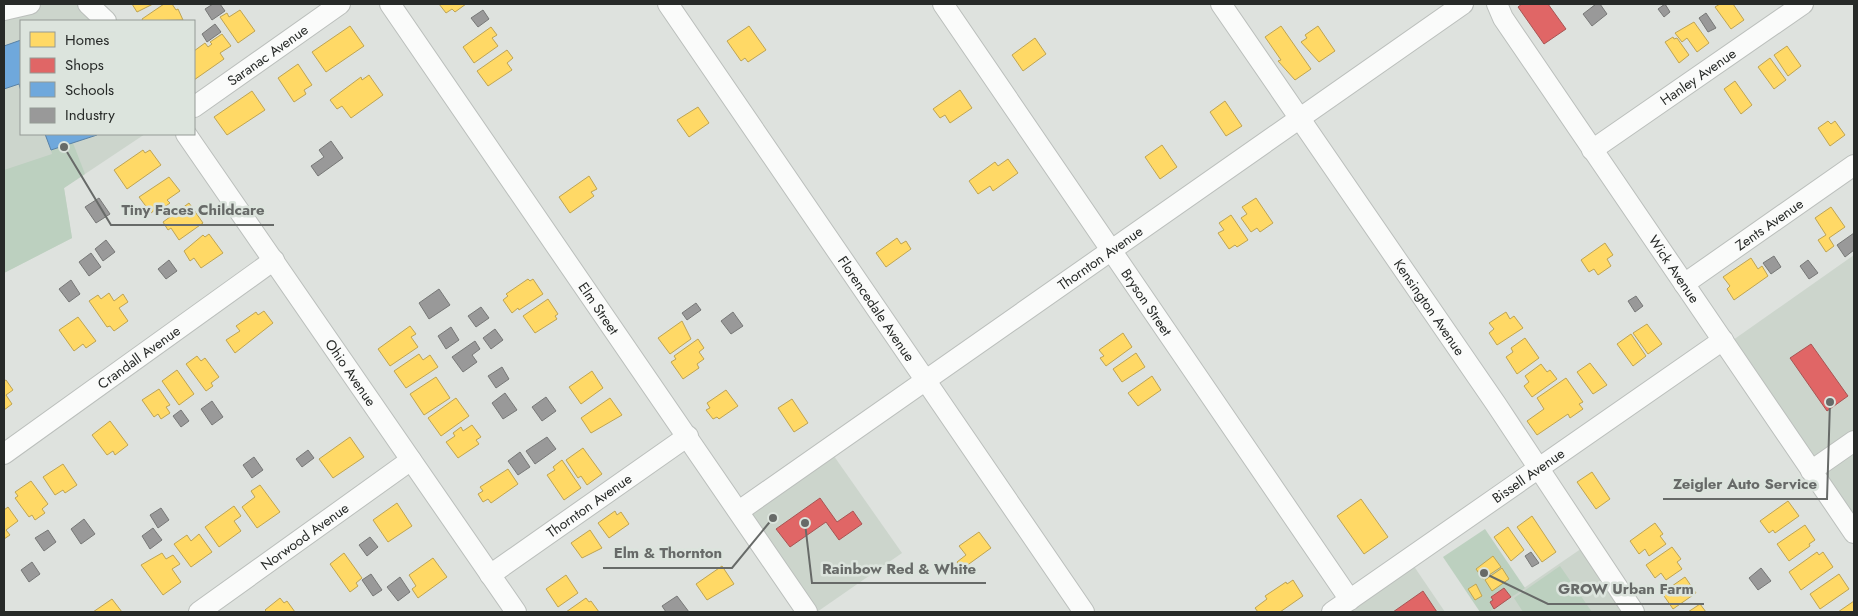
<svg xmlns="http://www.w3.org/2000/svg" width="1858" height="616" font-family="Jost,sans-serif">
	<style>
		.built { fill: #ccd5cc }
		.green { fill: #bcd0bf }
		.homes { fill: #ffd966; stroke: #bea453 }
		.shops { fill: #e06666; stroke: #a85453 }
		.schools { fill: #6fa8dc; stroke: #5982a6 }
		.industry { fill: #999; stroke: #777877 }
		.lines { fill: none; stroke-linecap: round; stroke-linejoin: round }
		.minor-casing { stroke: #bbbfbc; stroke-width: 22 }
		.minor { stroke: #fafbfa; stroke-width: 20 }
		.labels { text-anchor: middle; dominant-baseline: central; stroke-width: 5; stroke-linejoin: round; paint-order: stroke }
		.street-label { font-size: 14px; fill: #272a28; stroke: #dce4dd }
		.leader { fill: none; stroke: #676a68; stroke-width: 2 }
		.callout-dot { fill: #676a68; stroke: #dce4dd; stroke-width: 2 }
		.callout-label { font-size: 15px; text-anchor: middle; font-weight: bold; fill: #676a68; stroke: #dce4dd; stroke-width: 5; stroke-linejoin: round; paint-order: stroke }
	</style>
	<rect width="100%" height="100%" fill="#dee2de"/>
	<g class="built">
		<path d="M29,4H88L106,21H21V134H145L64,188L72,238L4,273V10Z"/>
		<path d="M1854,255V533L1726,345Z"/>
		<path d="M829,449L902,553L817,612H807L739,511Z"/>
		<path d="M1588,544L1634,612H1489Z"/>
		<path d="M1409,559L1445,612H1333Z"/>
	</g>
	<g class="green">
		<path d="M73,143L85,174L64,188L72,238L4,273V170L52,154L51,150Z"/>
		<path d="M1485,529L1525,588L1489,612H1480L1443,557Z"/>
		<path d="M1560,566L1592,612H1523L1514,598Z"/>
	</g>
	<g class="homes">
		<path d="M132,4H153L137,12Z"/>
		<path d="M164,4H172L176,10L178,9L183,20L143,21L142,19Z"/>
		<path d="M439,4H466L455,12L452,9L446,13Z"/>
		<path d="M1720,4H1733L1744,20L1731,29L1715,7Z"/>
		<path d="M240,10L255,31L238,43L220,17L227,13L229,17Z"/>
		<path d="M1694,22L1709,43L1697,52L1687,38L1682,42L1675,33Z"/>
		<path d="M350,26L364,46L326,72L312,52Z"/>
		<path d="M749,26L766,50L748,62L745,58L741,61L727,41Z"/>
		<path d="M1281,26L1311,69L1295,80L1278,61L1281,60L1265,37Z"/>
		<path d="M1318,26L1335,51L1319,62L1301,42L1307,38L1305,35Z"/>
		<path d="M491,27L497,35L492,38L498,46L474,63L463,47Z"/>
		<path d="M222,34L231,46L220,53L224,59L194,80V51L205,43L208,47L212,44L210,42Z"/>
		<path d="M1673,37L1674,39L1677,38L1689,55L1679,63L1665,42Z"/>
		<path d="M1035,38L1046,54L1023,71L1012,55Z"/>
		<path d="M1787,46L1801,66L1788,76L1774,55Z"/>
		<path d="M507,50L513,58L507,63L512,70L488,86L477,71Z"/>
		<path d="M1770,58L1786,80L1774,89L1758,67Z"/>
		<path d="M298,64L312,85L304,90L306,94L294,102L278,78Z"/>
		<path d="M369,75L383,95L351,118L342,106L337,109L330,100L361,77L362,80Z"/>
		<path d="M1735,81L1752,105L1741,114L1724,89Z"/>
		<path d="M960,90L972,108L950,123L945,115L940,118L933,109Z"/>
		<path d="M252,91L265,110L227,135L214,117Z"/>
		<path d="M1225,101L1242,126L1226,136L1210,112Z"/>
		<path d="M698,107L709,123L689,137L677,120Z"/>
		<path d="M1828,121L1831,124L1835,121L1845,135L1830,146L1818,128Z"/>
		<path d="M1162,145L1177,167L1160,179L1145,157Z"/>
		<path d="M143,150L145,153L150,150L161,165L127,189L114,170Z"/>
		<path d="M1008,159L1018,173L993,191L990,186L978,194L969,181L995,162L998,166Z"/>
		<path d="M589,176L597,189L591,192L594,196L570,213L559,197Z"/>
		<path d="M169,177L180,191L167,200L170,203L163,208L161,205L151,213L139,197Z"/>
		<path d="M1256,198L1273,223L1260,232L1257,228L1251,232L1241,218L1247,214L1242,207Z"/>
		<path d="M189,203L203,223L179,240L171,228L168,230L163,222Z"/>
		<path d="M1831,207L1845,227L1829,238L1834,246L1826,252L1818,240L1826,235L1815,218Z"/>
		<path d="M1231,215L1248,240L1237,247L1235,245L1229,249L1218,233L1224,230L1219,223Z"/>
		<path d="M209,234L223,253L201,268L194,258L190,261L184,251L203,235L205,237Z"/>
		<path d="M897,238L901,244L906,241L911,249L886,267L876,253Z"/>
		<path d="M1605,243L1613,255L1607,259L1611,266L1598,275L1594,269L1589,272L1581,260Z"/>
		<path d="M1751,258L1758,269L1762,266L1768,276L1734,300L1727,289L1730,286L1723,277Z"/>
		<path d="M528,279L530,281L533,279L543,294L519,310L518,308L512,313L503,300L508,296L506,294Z"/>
		<path d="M109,293L114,301L123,294L128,302L119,308L128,321L114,331L110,326L107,327L89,301L98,295L101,299Z"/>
		<path d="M548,299L558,314L555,316L557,319L535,333L523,316Z"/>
		<path d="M264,311L273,323L235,353L226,340L240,331L236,326L256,312L258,315Z"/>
		<path d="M1506,312L1510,319L1514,316L1523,328L1497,345L1489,333L1494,329L1489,323Z"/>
		<path d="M78,317L96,341L86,348L83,344L74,351L59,330Z"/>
		<path d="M682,321L691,339L670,354L658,338Z"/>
		<path d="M1647,324L1662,344L1648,354L1633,333Z"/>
		<path d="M410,326L416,334L411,337L418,347L390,366L378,349Z"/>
		<path d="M1123,333L1132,347L1106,366L1100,358L1104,356L1099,350Z"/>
		<path d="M1631,334L1646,356L1633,366L1617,344Z"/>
		<path d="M1525,338L1539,358L1517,374L1506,357L1513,352L1511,348Z"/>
		<path d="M698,339L704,348L699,352L704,359L697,364L699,368L683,379L671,362L676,359L674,356Z"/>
		<path d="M1136,353L1145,367L1122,382L1113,369Z"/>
		<path d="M419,354L423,360L430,355L438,367L406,388L394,371Z"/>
		<path d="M197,356L201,361L205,358L219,377L211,383L213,386L206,391L186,364Z"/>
		<path d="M1590,363L1607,385L1593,394L1577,372Z"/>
		<path d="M1541,364L1547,372L1550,370L1557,379L1532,397L1524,386L1529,382L1525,376Z"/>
		<path d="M177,370L194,394L179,405L162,381Z"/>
		<path d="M592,371L603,388L581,404L569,387Z"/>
		<path d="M1152,376L1161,390L1138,406L1128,393Z"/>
		<path d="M436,377L450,398L424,415L410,394Z"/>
		<path d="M1566,378L1583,402L1579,404L1583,409L1570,418L1568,414L1537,435L1527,421L1544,409L1537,398Z"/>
		<path d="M6,380L13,390L6,395L12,404L4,410V381Z"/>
		<path d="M159,389L170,405L166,407L170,413L161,419L158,414L154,417L142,400Z"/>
		<path d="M726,390L738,406L719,419L717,417L713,419L706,410L710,408L707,403Z"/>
		<path d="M456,398L469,416L441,436L428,418Z"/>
		<path d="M610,398L622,415L591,433L581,418Z"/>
		<path d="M792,399L808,423L794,432L778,408Z"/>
		<path d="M110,421L128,445L115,455L113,451L107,455L92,435Z"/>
		<path d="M472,425L481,437L476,440L479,444L458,458L446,442L455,436L453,433L461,427L463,431Z"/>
		<path d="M350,437L364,457L333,478L319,459Z"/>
		<path d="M583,448L602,474L587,485L581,476L578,478L566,460Z"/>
		<path d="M562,460L581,488L564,500L547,475L555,470L553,467Z"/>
		<path d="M63,464L77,485L65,493L63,490L55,495L43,477Z"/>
		<path d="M508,469L518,484L491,503L488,499L483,502L478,494L483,491L480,487Z"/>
		<path d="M1592,472L1610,499L1596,509L1577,482Z"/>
		<path d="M31,481L48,504L42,509L45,513L35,520L32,515L29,517L15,498L18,496L15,492Z"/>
		<path d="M260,485L280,512L257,528L242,507L255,497L251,491Z"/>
		<path d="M1361,499L1388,537L1364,554L1337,516Z"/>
		<path d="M1788,501L1799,516L1775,533L1773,530L1769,533L1760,521Z"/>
		<path d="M397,503L412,526L388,542L373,520Z"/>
		<path d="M234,506L241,516L234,521L241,531L219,547L205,527Z"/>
		<path d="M8,507L18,521L6,530L10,535L4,539V510Z"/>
		<path d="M615,511L617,515L621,512L629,524L609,538L598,523Z"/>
		<path d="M1532,516L1556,552L1542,562L1517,527Z"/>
		<path d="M1655,523L1663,534L1660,536L1666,544L1649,556L1645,549L1639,554L1630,541Z"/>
		<path d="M1805,525L1815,540L1809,544L1810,546L1789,561L1777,544Z"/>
		<path d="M1508,527L1524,550L1511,561L1494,537Z"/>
		<path d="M590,530L602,548L582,558L571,543Z"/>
		<path d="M979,532L991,548L962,569L957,562L966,555L959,546Z"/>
		<path d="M199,534L212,552L191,567L174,544L187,535L191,541Z"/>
		<path d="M1672,547L1681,559L1677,562L1682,569L1666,580L1661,573L1655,578L1646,565Z"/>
		<path d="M1817,552L1819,555L1823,552L1833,567L1801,590L1789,572Z"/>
		<path d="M162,553L166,559L173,555L180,564L172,569L181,582L163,595L141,565Z"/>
		<path d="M344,553L362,578L356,583L358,586L350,592L330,564Z"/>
		<path d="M1493,556L1501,567L1483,579L1476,569Z"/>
		<path d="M433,558L447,577L418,598L412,589L416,586L409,575Z"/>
		<path d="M722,566L734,584L707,600L696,584Z"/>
		<path d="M1502,568L1509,579L1492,591L1485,580Z"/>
		<path d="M1839,574L1849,589L1820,609L1810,594Z"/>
		<path d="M566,575L578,593L558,607L546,589Z"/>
		<path d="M1685,577L1696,593L1673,609L1662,593Z"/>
		<path d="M1293,580L1303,596L1280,612H1258L1255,608L1267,599L1265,596L1286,582L1287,584Z"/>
		<path d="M1476,584L1482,596L1475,600L1468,589Z"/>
		<path d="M280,598L284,603L287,601L295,612H267L265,610Z"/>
		<path d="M586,598L589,602L591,601L599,612H566Z"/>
		<path d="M112,599L122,612H93Z"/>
		<path d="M1854,601V612H1838Z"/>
		<path d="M1700,604L1706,612H1688Z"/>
	</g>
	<g class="shops">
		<path d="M1522,4H1548L1566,29L1544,44L1518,7Z"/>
		<path d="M1811,344L1848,396L1827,411L1790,358Z"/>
		<path d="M820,498L837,522L853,511L862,524L839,540L826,522L790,547L776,529Z"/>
		<path d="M1504,588L1511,597L1494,609L1490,602L1493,600L1491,597Z"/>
		<path d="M1423,591L1437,612H1393Z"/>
	</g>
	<g class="schools">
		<path d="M21,40V91L19,84L4,89V46Z"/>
		<path d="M45,134H97V135L51,150Z"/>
	</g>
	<g class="industry">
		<path d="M213,4H220L225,11L212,20L205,9Z"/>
		<path d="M1596,4H1600L1607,14L1592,26L1583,14Z"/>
		<path d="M1665,4L1670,12L1664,17L1658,9Z"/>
		<path d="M483,10L489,19L478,27L471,18Z"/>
		<path d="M1706,13L1716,28L1708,32L1699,18Z"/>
		<path d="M215,24L221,32L207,42L202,34Z"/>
		<path d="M331,141L343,158L318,176L311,166L324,157L319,150Z"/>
		<path d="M99,198L110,214L96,223L85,207Z"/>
		<path d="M1854,233V250L1845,257L1837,245Z"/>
		<path d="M106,240L115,252L103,261L95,249Z"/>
		<path d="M91,253L101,267L89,276L79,262Z"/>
		<path d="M1774,256L1781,267L1771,274L1763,263Z"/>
		<path d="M169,260L177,271L166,279L158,269Z"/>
		<path d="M1808,260L1818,273L1809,279L1800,266Z"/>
		<path d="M71,280L80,294L69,302L59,289Z"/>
		<path d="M439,289L450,305L429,319L419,303Z"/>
		<path d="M1636,296L1643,306L1635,312L1628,301Z"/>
		<path d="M696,303L701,310L687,320L682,313Z"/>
		<path d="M481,307L489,318L476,327L468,316Z"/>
		<path d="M733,312L743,326L731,334L721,321Z"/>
		<path d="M451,327L459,340L446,349L438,336Z"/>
		<path d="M495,329L503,340L491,349L483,338Z"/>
		<path d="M475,341L480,349L472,355L477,362L463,372L452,357Z"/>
		<path d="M502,367L509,379L496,388L488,376Z"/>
		<path d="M505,393L517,410L503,419L492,403Z"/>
		<path d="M546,397L556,411L542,421L532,407Z"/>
		<path d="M212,401L223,417L212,425L201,409Z"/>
		<path d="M181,410L189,421L181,427L173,416Z"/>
		<path d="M547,437L556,449L535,464L526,451Z"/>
		<path d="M308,450L314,458L302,467L296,459Z"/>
		<path d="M520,452L530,467L518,475L508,461Z"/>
		<path d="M254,457L263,470L252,478L243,465Z"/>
		<path d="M161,508L169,520L158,528L150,515Z"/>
		<path d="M84,519L95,534L81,544L71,529Z"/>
		<path d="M153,528L162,540L150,549L142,536Z"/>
		<path d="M48,530L56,542L44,551L35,538Z"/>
		<path d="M370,537L378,547L367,556L359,545Z"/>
		<path d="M1531,552L1539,563L1532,567L1525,556Z"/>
		<path d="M32,562L40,574L29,582L21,570Z"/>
		<path d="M1761,568L1771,581L1758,590L1749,578Z"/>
		<path d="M371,574L382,590L373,596L362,580Z"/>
		<path d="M400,577L410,592L398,601L387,587Z"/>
		<path d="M677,596L689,612H666L662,606Z"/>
	</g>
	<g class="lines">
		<defs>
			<g id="minor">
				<path d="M88,4L106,21"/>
				<path id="s1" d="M390,4L807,612"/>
				<path id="s2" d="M668,4L1084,612"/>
				<path id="s3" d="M943,4L1350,600"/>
				<path id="s4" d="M1221,4L1496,404L1634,612"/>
				<path id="s5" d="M1497,4L1503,18L1854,533"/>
				<path d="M4,10L30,4"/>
				<path id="s6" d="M194,107L340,4"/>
				<path id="s7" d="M186,134L516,612"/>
				<path id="s8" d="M1592,150L1803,4"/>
				<path id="s9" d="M1684,284L1854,165"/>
				<path id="s10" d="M4,454L274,260"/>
				<path d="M1811,471L1854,441"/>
				<path id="s11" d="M739,511L1463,4"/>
				<path id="s12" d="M490,575L688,436"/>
				<path id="s13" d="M199,612L411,460"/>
				<path id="s14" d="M1332,612L1723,340"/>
			</g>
		</defs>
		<use href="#minor" class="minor-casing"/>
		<use href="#minor" class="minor"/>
	</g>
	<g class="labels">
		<g class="street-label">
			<text stroke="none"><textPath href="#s6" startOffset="90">Saranac Avenue</textPath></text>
			<text stroke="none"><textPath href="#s8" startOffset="129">Hanley Avenue</textPath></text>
			<text stroke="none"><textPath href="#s9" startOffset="104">Zents Avenue</textPath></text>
			<text stroke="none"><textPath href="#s11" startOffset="441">Thornton Avenue</textPath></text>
			<text stroke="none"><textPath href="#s5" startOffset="319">Wick Avenue</textPath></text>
			<text stroke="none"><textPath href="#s3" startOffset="361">Bryson Street</textPath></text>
			<text stroke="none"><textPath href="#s4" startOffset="368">Kensington Avenue</textPath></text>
			<text stroke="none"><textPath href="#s1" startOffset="369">Elm Street</textPath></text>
			<text stroke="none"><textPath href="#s2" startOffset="369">Florencedale Avenue</textPath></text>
			<text stroke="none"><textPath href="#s10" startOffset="166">Crandall Avenue</textPath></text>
			<text stroke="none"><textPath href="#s7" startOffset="290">Ohio Avenue</textPath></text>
			<text stroke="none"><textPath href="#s14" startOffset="239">Bissell Avenue</textPath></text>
			<text stroke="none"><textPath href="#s12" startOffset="121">Thornton Avenue</textPath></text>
			<text stroke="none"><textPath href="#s13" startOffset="130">Norwood Avenue</textPath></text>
		</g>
	</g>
	<path class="leader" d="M64 147L111 225H274M1830 402L1827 499H1663M773 518L732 568H603M805 523L812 583H986M1484 573L1548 604H1704"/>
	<g class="callout-dot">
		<circle cx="64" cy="147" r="5"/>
		<circle cx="1830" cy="402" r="5"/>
		<circle cx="773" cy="518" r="5"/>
		<circle cx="805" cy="523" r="5"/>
		<circle cx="1484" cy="573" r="5"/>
	</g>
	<g class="callout-label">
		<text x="193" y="215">Tiny Faces Childcare</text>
		<text x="1745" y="489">Zeigler Auto Service</text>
		<text x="668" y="558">Elm &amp; Thornton</text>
		<text x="899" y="574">Rainbow Red &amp; White</text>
		<text x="1626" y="594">GROW Urban Farm</text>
	</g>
	<rect width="1858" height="616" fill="none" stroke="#272a28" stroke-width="10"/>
	<rect x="20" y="20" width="175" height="115" fill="#dce4dd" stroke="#949a95"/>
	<rect x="30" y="32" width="25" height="15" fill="#ffd966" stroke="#949a95"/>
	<text x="65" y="45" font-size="15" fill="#272a28">Homes</text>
	<rect x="30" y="58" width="25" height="15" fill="#e06666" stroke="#949a95"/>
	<text x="65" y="70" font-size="15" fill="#272a28">Shops</text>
	<rect x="30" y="82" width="25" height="15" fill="#6fa8dc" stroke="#949a95"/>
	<text x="65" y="95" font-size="15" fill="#272a28">Schools</text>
	<rect x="30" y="108" width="25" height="15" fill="#999999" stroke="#949a95"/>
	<text x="65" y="120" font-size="15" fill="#272a28">Industry</text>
</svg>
